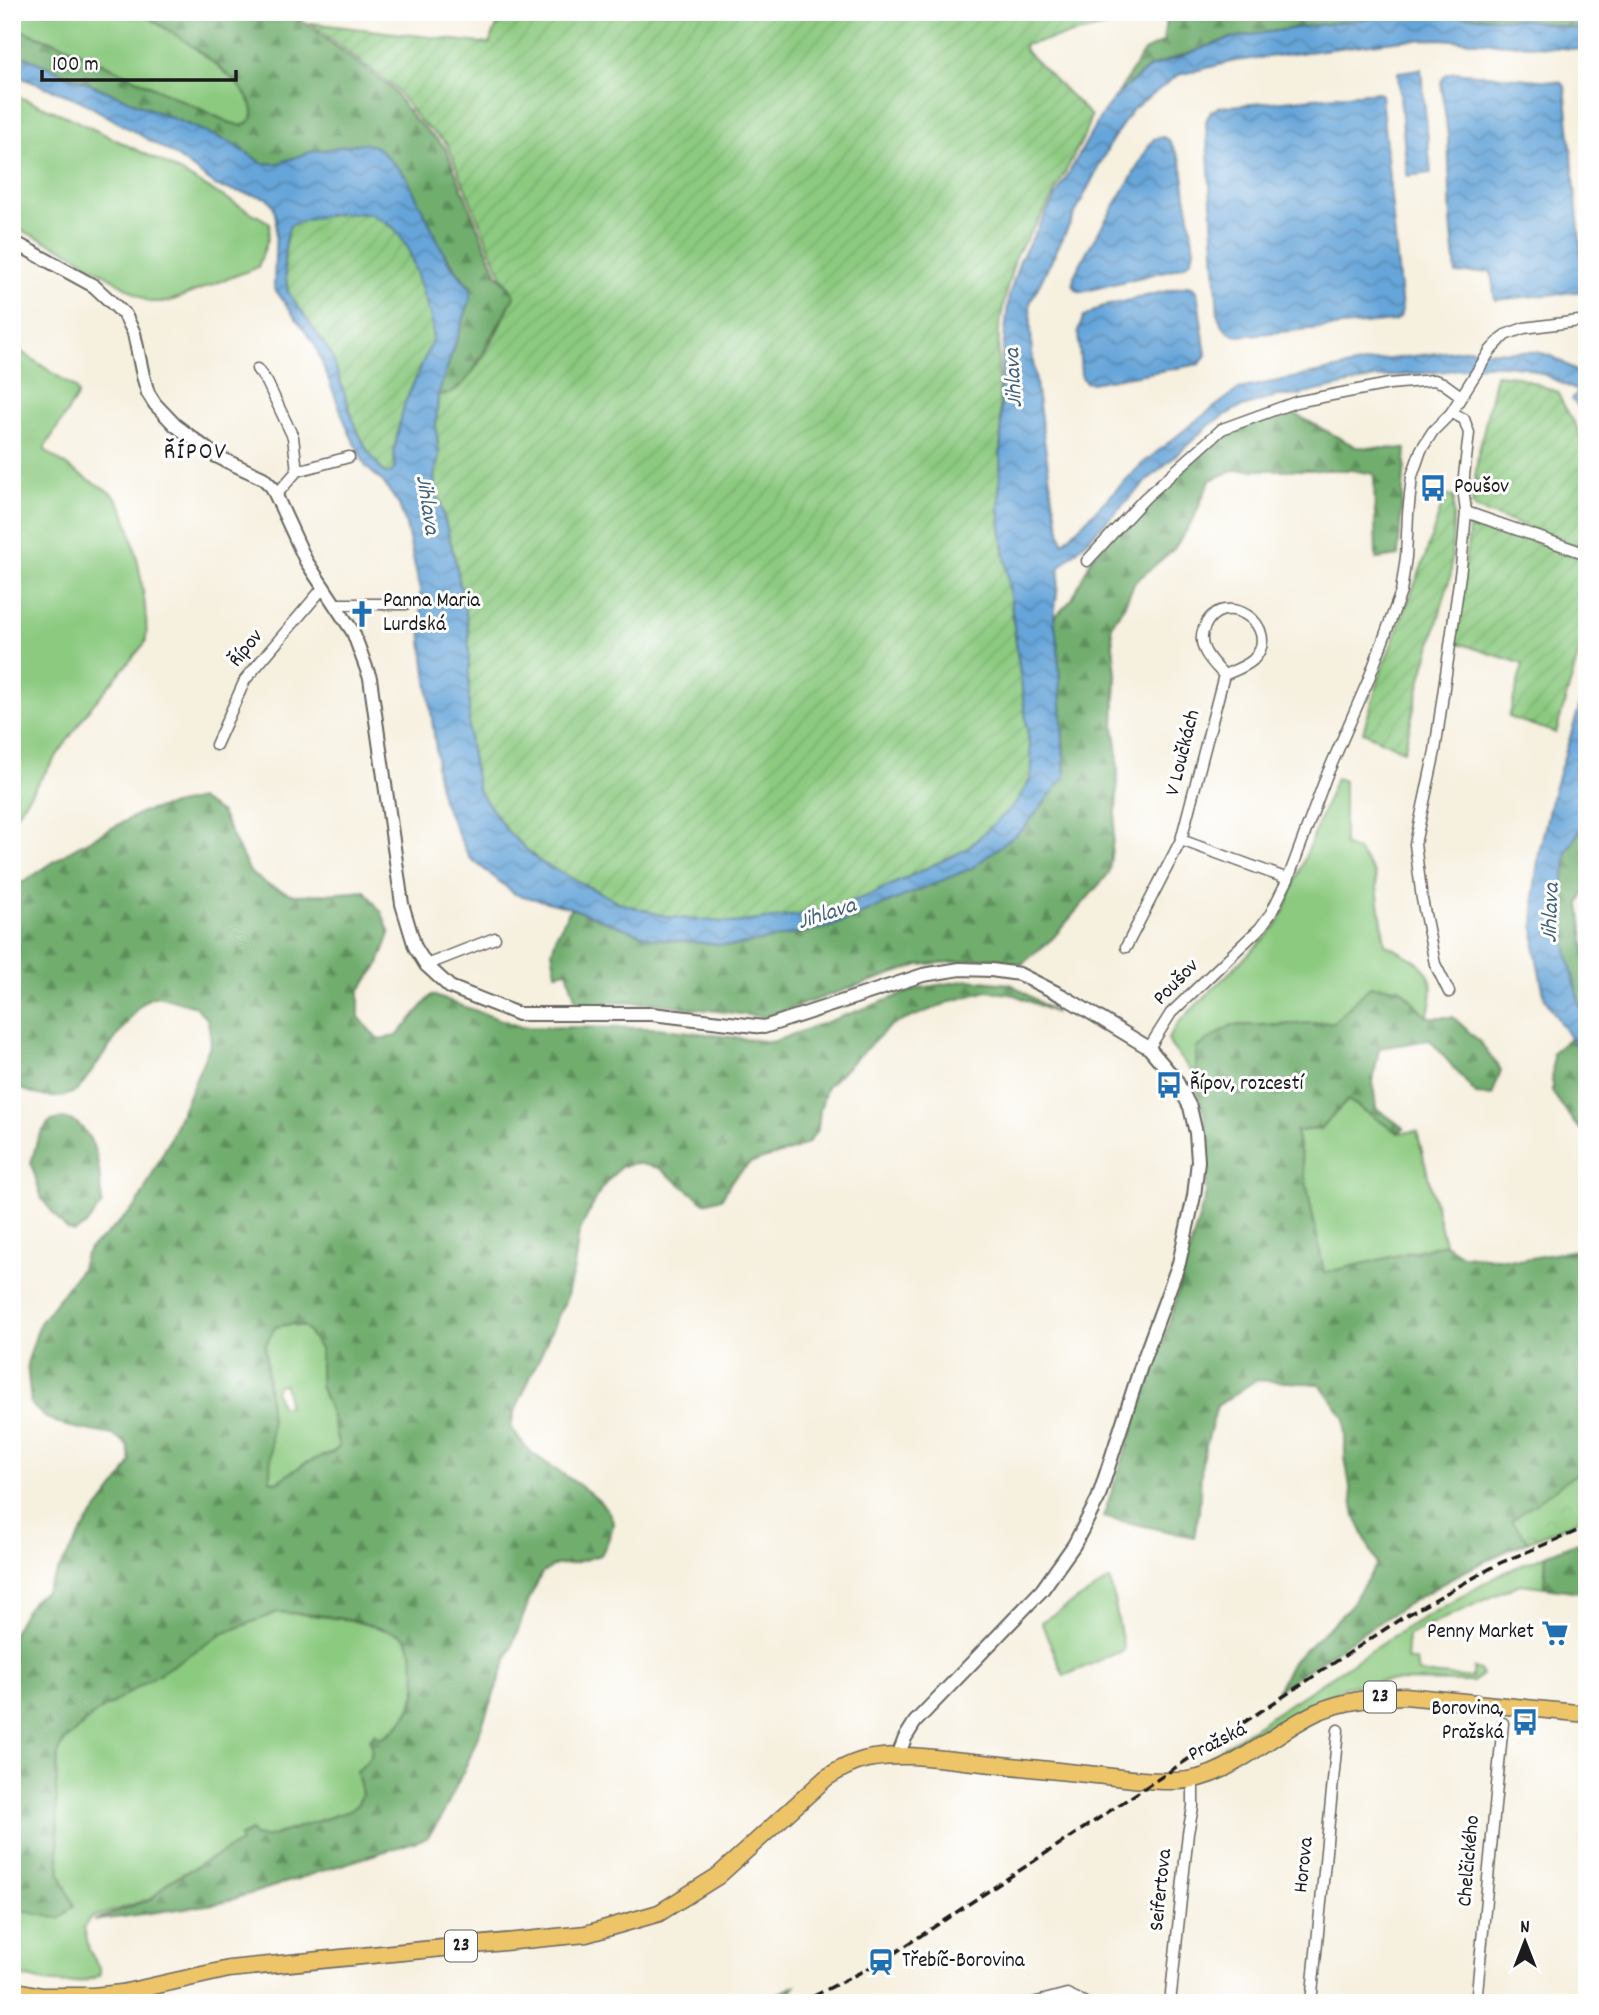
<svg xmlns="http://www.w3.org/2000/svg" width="1599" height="2015" font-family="Dekko,sans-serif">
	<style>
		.grass { fill: #8cca80; stroke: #54734e; stroke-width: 2; fill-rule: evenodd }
		.forest { fill: url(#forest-firs); stroke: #466545; stroke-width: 2; fill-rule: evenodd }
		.park { fill: url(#park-crowns); stroke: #54734e; stroke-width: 2 }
		.garden { fill: url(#garden-furrows); stroke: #54734e; stroke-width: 2 }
		.water { fill: url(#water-waves); stroke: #41607a; stroke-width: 2; fill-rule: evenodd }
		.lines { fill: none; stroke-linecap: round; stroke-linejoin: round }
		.minor-casing { stroke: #686660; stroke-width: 13 }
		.tertiary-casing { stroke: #686660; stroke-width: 16 }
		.primary-casing { stroke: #686660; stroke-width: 19 }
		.minor { stroke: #fff; stroke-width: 10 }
		.tertiary { stroke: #fff; stroke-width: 12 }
		.primary { stroke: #eec469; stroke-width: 16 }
		.rail { stroke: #1c1c1c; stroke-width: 3.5; stroke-dasharray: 10 5; stroke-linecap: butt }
		.labels { text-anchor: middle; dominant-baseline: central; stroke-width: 6; stroke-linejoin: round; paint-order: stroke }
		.shield { fill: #fff; stroke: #606060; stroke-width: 2 }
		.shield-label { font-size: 19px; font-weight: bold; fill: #1c1c1c }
		.poi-label { font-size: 21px; fill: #1c1c1c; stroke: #fff; text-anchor: start }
		.street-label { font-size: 21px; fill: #1c1c1c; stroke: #fff }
		.water-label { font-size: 23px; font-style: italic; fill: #41607a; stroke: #fff }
		.quarter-label { font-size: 24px; letter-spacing: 2px; fill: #1c1c1c; stroke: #fff }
	</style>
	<defs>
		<pattern id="forest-firs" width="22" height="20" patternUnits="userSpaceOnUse" patternTransform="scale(1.75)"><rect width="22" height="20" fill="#71ae6e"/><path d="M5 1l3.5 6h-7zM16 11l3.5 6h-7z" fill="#5c8d5a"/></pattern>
		<pattern id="park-crowns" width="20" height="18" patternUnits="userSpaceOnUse" patternTransform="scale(1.75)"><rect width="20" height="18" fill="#8cca80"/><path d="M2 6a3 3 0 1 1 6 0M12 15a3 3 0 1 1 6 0" fill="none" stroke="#78ad6e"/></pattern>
		<pattern id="garden-furrows" width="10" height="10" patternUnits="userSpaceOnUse" patternTransform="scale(1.75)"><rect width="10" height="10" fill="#8cca80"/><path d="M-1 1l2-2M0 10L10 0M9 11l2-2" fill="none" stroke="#78ad6e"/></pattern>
		<pattern id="water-waves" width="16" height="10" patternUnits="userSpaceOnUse" patternTransform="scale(1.75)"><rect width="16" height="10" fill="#66a5d9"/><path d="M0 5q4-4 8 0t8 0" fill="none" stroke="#5386af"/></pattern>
	</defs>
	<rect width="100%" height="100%" fill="#fff"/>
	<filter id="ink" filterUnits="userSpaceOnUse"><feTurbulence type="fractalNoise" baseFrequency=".0143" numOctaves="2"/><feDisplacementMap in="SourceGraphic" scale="14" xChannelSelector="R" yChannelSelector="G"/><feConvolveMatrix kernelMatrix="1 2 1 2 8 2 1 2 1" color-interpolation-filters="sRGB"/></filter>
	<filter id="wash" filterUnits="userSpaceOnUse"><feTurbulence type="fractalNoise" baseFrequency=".00686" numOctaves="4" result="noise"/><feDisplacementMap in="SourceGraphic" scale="28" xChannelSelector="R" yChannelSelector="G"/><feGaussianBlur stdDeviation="1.57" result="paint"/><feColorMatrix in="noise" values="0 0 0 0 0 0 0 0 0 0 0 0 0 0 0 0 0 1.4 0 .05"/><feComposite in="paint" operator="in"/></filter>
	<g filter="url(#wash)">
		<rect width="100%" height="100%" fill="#f6f0df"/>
		<g class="grass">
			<path d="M12,12H138C163,25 257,84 253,115C252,121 246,124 242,126L228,122L65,46L12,27Z"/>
			<path d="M12,94L66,116L162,162L270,223L268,239L258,267L168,302H149L69,252L12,226Z"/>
			<path d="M16,348L75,388L78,395L45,447V450C59,461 74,471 89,480C98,485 109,490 116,498C132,514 152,622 145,643L90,708L12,820V349Z"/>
			<path d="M1336,778L1344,781V845L1358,851L1375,874L1385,944C1423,964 1441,970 1427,1017L1400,988L1371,986L1334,1022L1278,1025H1232L1196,1048V1077L1171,1046L1168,1039L1178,1023L1268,935L1280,921Z"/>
			<path d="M1348,1100L1398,1133L1417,1131L1445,1244L1324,1273L1296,1131L1320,1129Z"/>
			<path d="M291,1324L305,1327L320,1349V1385L331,1414L339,1447L333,1452L306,1463L277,1482L270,1480V1476L271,1423L265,1346L275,1327ZM278,1384L285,1385L287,1392L288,1406H280L275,1391Z"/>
			<path d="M1546,1555L1544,1587L1520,1584L1408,1635L1406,1659L1416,1661L1418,1673L1472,1678L1474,1668L1480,1670L1482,1675L1473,1682L1386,1681L1345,1687L1224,1754L1209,1757L1407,1627L1505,1572Z"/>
			<path d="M1110,1580L1124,1650L1064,1676L1041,1622Z"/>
			<path d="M278,1612C313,1615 346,1618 379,1628C387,1630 398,1632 404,1637C412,1644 413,1658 415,1668C418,1687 416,1702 404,1718C396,1731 382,1736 372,1746L371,1757L357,1772L363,1795L358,1804L349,1811L265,1838L254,1836L251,1831L239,1837L242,1842L168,1882L153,1898L90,1918L84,1927L89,1950L100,1969V1975C73,1989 39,1983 12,1973V1909L27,1910L55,1918L73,1905L60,1875L56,1788L58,1751L66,1740L95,1714L150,1678L224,1633Z"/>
		</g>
		<g class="forest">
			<path d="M138,12H285L307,24L391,88L415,120L445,147L497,274L515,295L468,380L448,394L438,395L470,300L471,289L363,143L311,152L276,164L262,163L232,143L12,52V27L65,46L228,122L242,126C246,123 252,121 253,115C257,84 163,25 138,12Z"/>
			<path d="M1167,12H1517L1587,19V31L1528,20L1443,15L1382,17L1309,26L1231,38L1149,67L1117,95L1144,51L1163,42Z"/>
			<path d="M1291,412L1356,447L1406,449L1398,556L1376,559L1374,474L1351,470H1235L1210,480L1193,520L1174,549L1135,582L1124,606L1111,626L1116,674L1114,726L1117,745L1118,772L1116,813L1109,873L1053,938L1021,965L992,958L919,965L765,1017L651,1003L576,1002L567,971L556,973L552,951L557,934L571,908L651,938L734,946L830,927L972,868L1065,777L1058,647L1054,618L1072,599L1093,556L1140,509L1226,433Z"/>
			<path d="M199,799L221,813L250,872L268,885L294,895L327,894L365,891L382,913L390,934L378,966L359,991V1017L377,1039L397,1036L432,995L521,1027L657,1028L772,1042L920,988L969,980L1011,984L1056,1013L1015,995L987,991L952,1001L890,1026L827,1086L820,1110L818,1129L808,1143L793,1150L750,1163L732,1180L722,1198L705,1203L659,1168L636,1163L620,1167L601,1189L579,1232L574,1268L566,1299L514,1413L511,1427C517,1437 524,1446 532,1453C550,1468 613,1500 613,1524C612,1535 606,1545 601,1555L574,1563L556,1565L542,1573L532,1593L470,1757L441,1818L427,1838L221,1903L93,1921L153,1898L168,1882L241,1842L239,1837L251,1831L254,1836L265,1838L349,1811L358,1804L362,1794L357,1772L371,1757L372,1746L369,1740L375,1733L380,1738L390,1733L402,1722L413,1705L417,1689L412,1652L407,1639L399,1634L359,1622L325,1616L278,1612L224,1633L95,1714L66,1740L58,1751L56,1788L60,1875L74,1905C70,1908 65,1916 60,1918C56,1919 21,1910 12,1909V1634C22,1618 28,1600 45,1592L88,1522L121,1479L131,1462L128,1448L124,1442L113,1435L66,1426L46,1418L31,1405L27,1363L40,1323L80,1270L85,1255L92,1246L105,1236L137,1205L169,1141L211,1043L208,1020L196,1007L158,996L148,999L137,1009L78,1090C55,1104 35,1095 12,1085V874L22,883L76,847L142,812ZM291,1324L305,1327L320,1349V1385L331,1414L339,1447L333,1452L306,1463L276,1482L270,1480V1476L271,1423L265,1346L275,1327Z"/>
			<path d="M1587,819V887L1580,903L1587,964V1025L1583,1020L1566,945L1561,903L1567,851Z"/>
			<path d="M1371,986L1400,988L1427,1017H1453L1479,1041L1501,1070L1492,1096L1476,1094L1430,1040L1379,1048L1373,1082L1376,1108L1404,1128L1398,1133L1348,1100L1320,1129L1296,1131L1324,1273L1445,1244L1462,1255L1519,1260L1576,1250L1587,1255V1466L1512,1521L1529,1541C1439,1578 1358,1636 1277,1690L1292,1662L1348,1609L1377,1564L1355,1517L1345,1457V1419L1320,1384L1256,1380L1217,1406L1202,1460L1199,1511L1194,1537L1103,1517L1164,1340L1206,1193L1207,1140L1204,1112L1196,1088V1048L1232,1025H1278L1334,1022Z"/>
			<path d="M1570,1038L1587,1060V1135L1575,1124L1552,1092L1553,1052Z"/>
			<path d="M62,1118C67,1119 74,1121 78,1124C100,1142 100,1178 102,1204L85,1226L74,1232L66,1229L42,1199L31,1163L38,1138L49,1122Z"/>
			<path d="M1587,1538V1593L1544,1587L1546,1555Z"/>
			<path d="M795,1986C781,2006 781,2003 757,2003Z"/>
		</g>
		<path class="park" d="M1587,1466V1517L1529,1541L1511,1521Z"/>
		<g class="garden">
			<path d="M503,12H1153L1152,19L1127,22L1024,45L1025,50L1091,116L1084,136L1047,207L1016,255L1007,288L999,328L998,369L1001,432L999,510L1032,767L1030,780L1016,803L967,849L870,895L822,912L734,923L668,917L620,903L540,862L509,833L478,790L469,738V632L456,563L434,479L439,456L436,426L438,395C439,395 448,394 449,394C476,382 502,321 515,295L501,275L447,144L419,120L394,87L310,23L489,44Z"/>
			<path d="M356,213L371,214L394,228L408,247L431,318L433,339L404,405L394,450L395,467L392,473L388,474L384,472L367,450L355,425L331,354L288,292L284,263L286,239L290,226C312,216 332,214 356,213Z"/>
			<path d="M1496,374L1516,376L1558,392C1562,407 1573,417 1578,430C1591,468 1587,510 1587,549L1476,509L1472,504L1478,456Z"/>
			<path d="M1445,495L1454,497L1451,574L1421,679L1404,751L1363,732L1383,666L1423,563Z"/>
			<path d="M1475,520L1587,561V625L1556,733L1509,717L1523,664L1455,642L1470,523Z"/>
		</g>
		<g class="water">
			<path d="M1443,15L1528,20L1587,31V50L1440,39L1403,40L1235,61L1178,75L1133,109L1112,140L1030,303L1032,353L1038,398L1052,494L1063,543L1142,464L1193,423L1239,389L1374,361L1470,349C1493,355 1529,347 1551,356C1563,361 1574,370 1584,377L1587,383V409L1583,413L1572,399L1579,392L1545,375L1525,367L1502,365H1481L1447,371L1375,378L1294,396H1277L1236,409L1211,424L1148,480L1060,567L1054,618L1058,647L1065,777L1023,829L972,868L830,927L734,946L651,938L571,908L515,894L469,857L442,800L436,768L437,758L422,641L420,590L406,525L399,505L383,482L366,467L349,432L315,345L274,288L276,219L273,205L267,198L218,187L173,154L79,100L12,74V52L232,143L262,163L276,164L311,152L363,143L377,147L406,176L448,261L471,289L470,300L438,395L436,426L439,456L434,479L456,563L469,632V738L478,790L509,833L540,862L620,903L668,917L734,923L822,912L870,895L967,849L1016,803L1030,780L1032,767L999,510L1001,432V367L1009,296L1020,260L1103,112L1117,95L1149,68L1231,38L1309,26L1382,17ZM356,213L371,214L394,228L408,248L431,318L433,339L404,405L394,450L395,467L391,473L388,474L383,472L367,450L355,425L331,354L288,292L284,263L286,239L290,226C312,216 332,214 356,213Z"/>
			<path d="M1421,69L1431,173L1407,176L1398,72Z"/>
			<path d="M1454,72L1560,82L1565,86L1585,291L1495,300L1491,271L1456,274L1451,221L1448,136L1441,82L1445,75Z"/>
			<path d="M1378,92L1381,95L1402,310L1400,317L1394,321L1238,336C1226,333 1222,327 1218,315L1206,121L1211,111L1220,107Z"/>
			<path d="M1163,137L1169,140L1181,161L1194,249C1193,259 1190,263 1181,267L1082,292L1076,290L1073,284L1074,276L1087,251L1133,175L1149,145L1154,139Z"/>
			<path d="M1187,286L1192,287L1197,291L1206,355L1200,364L1091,383L1085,382L1081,375L1078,331L1083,318L1101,307Z"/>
			<path d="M1587,682V722L1574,775L1575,778L1578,779L1587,770V819L1567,851L1561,903L1566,945L1583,1020L1587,1025V1060L1570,1038L1545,999L1535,951L1534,892L1539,853L1552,796Z"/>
		</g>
	</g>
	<g filter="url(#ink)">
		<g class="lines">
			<defs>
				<g id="minor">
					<path d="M257,369L267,382L293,437L297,471"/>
					<path d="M276,495L297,471L349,457"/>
					<path d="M1466,512L1587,554"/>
					<path d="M1087,561L1145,498L1222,429L1296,402L1389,384L1434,380L1443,383L1461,396"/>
					<path d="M335,604H406"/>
					<path d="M216,745L245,680L323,588"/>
					<path d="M1181,840L1288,879"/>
					<path d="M1126,947L1181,840L1224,675C1233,671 1245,667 1253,660C1285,627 1222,585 1204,628C1196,647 1211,661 1224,675"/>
					<path d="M426,965L495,938"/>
					<path d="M1449,992L1435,964L1422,899L1415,844L1435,751L1461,568L1466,512L1464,496V476L1469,433L1464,419L1451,413"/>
					<path d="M1149,1048L1171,1013L1260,928L1271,913L1288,879L1326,777L1368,681L1401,592L1406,557L1408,514L1412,476L1421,450L1433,431L1451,413L1490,351L1505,335L1524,328L1587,320"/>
					<path d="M1033,2003L1067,1994L1086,2003"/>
					<path d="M1170,2003L1188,1833L1193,1807V1781"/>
					<path d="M1311,2003L1338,1730"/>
					<path d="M1476,2003L1503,1723"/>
				</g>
				<path id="tertiary" d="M12,241L94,286L125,315L134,333L143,376L148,393L155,404L175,425L216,456L263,478L272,487L306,561L353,632L370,678L402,904L415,947L426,965L450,987L518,1014H652L764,1027L923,975L960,969L991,970L1019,974L1063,996L1149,1048L1176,1080L1190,1107L1196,1133L1198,1161L1194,1196L1179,1263L1141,1366L1098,1499L1074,1545L1042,1590L915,1722L905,1738L898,1756"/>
				<path id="primary" d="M12,1990L42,1996H93L122,1993L229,1969L586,1934L659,1913L718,1876L826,1778C840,1769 856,1760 874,1758C903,1753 935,1758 964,1761C1008,1766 1052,1770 1096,1775C1122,1778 1149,1782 1176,1781C1227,1781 1271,1733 1317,1712C1345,1700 1375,1697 1405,1696L1587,1714"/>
			</defs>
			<use href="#minor" class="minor-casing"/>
			<use href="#tertiary" class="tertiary-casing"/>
			<use href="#primary" class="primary-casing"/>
			<use href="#minor" class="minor"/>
			<use href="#tertiary" class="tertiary"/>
			<use href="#primary" class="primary"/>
			<path class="rail" d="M800,2003L881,1962L1402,1618L1500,1563L1587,1527"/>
		</g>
	</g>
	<defs>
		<symbol id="bus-bare" viewBox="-9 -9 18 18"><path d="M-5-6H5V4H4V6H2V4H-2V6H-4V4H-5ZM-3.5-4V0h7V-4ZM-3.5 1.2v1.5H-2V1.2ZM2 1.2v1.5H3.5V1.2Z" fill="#1f6fb2" stroke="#fff" stroke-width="2.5" paint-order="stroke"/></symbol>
		<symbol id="church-bare" viewBox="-9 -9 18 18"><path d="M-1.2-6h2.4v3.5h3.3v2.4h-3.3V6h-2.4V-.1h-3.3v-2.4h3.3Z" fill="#1f6fb2" stroke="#fff" stroke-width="2.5" paint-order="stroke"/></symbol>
		<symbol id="supermarket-bare" viewBox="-9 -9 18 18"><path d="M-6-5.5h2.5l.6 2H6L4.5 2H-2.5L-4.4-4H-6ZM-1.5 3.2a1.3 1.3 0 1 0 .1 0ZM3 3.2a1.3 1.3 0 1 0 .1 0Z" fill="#1f6fb2" stroke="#fff" stroke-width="2.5" paint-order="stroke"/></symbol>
		<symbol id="station-bare" viewBox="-9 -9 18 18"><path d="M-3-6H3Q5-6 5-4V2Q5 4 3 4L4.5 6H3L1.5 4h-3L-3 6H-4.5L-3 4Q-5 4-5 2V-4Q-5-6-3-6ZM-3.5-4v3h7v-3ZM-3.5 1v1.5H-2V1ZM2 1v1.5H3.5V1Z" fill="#1f6fb2" stroke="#fff" stroke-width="2.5" paint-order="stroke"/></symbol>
	</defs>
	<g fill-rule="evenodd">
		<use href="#bus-bare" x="1414" y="469" width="38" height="38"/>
		<use href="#church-bare" x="343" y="595" width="38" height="38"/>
		<use href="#bus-bare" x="1150" y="1066" width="38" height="38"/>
		<use href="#supermarket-bare" x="1536" y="1614" width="38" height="38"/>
		<use href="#bus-bare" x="1506" y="1703" width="38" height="38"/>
		<use href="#station-bare" x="862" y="1943" width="38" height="38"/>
	</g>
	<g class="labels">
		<g class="shield">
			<rect x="1364" y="1681.5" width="32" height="31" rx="5"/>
			<rect x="445" y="1930.5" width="32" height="31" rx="5"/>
		</g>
		<g class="shield-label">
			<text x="1380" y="1697">23</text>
			<text x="461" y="1946">23</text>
		</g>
		<g class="poi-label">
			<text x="1454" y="488">Poušov</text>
			<text x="383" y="602">Panna Maria<tspan x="383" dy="24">Lurdská</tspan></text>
			<text x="1190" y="1085">Řípov, rozcestí</text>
			<text x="1534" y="1633" text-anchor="end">Penny Market</text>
			<text x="1504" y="1710" text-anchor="end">Borovina,<tspan x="1504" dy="24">Pražská</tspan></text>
			<text x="902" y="1962">Třebíč-Borovina</text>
		</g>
		<g class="street-label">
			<text transform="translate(247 649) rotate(-51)">Řípov</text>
			<text transform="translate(1184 753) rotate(-76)">V Loučkách</text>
			<text transform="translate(1177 983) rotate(-46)">Poušov</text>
			<text transform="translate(1218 1743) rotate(-27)">Pražská</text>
			<text transform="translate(1470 1861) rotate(-85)">Chelčického</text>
			<text transform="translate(1305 1865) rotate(-84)">Horova</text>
			<text transform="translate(1162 1890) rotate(-84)">Seifertova</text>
		</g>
		<g class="water-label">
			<text transform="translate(1015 378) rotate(-93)">Jihlava</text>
			<text transform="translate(426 505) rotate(81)">Jihlava</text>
			<text transform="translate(1552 913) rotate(-88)">Jihlava</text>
			<text transform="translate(827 915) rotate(-18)">Jihlava</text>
		</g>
		<g class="quarter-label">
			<text x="196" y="453">ŘÍPOV</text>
		</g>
	</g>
	<rect width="1599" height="2015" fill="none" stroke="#fff" stroke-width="42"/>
	<g transform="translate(1525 1942)" stroke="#ffffff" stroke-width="5" paint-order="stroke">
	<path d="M0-5L12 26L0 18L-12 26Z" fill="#1c1c1c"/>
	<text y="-10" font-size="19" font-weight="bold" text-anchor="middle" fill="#1c1c1c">N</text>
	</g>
	<path d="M42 70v10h194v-10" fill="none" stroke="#1c1c1c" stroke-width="3.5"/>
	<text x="52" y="70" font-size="21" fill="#1c1c1c" stroke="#ffffff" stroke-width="5" paint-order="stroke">100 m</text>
</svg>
